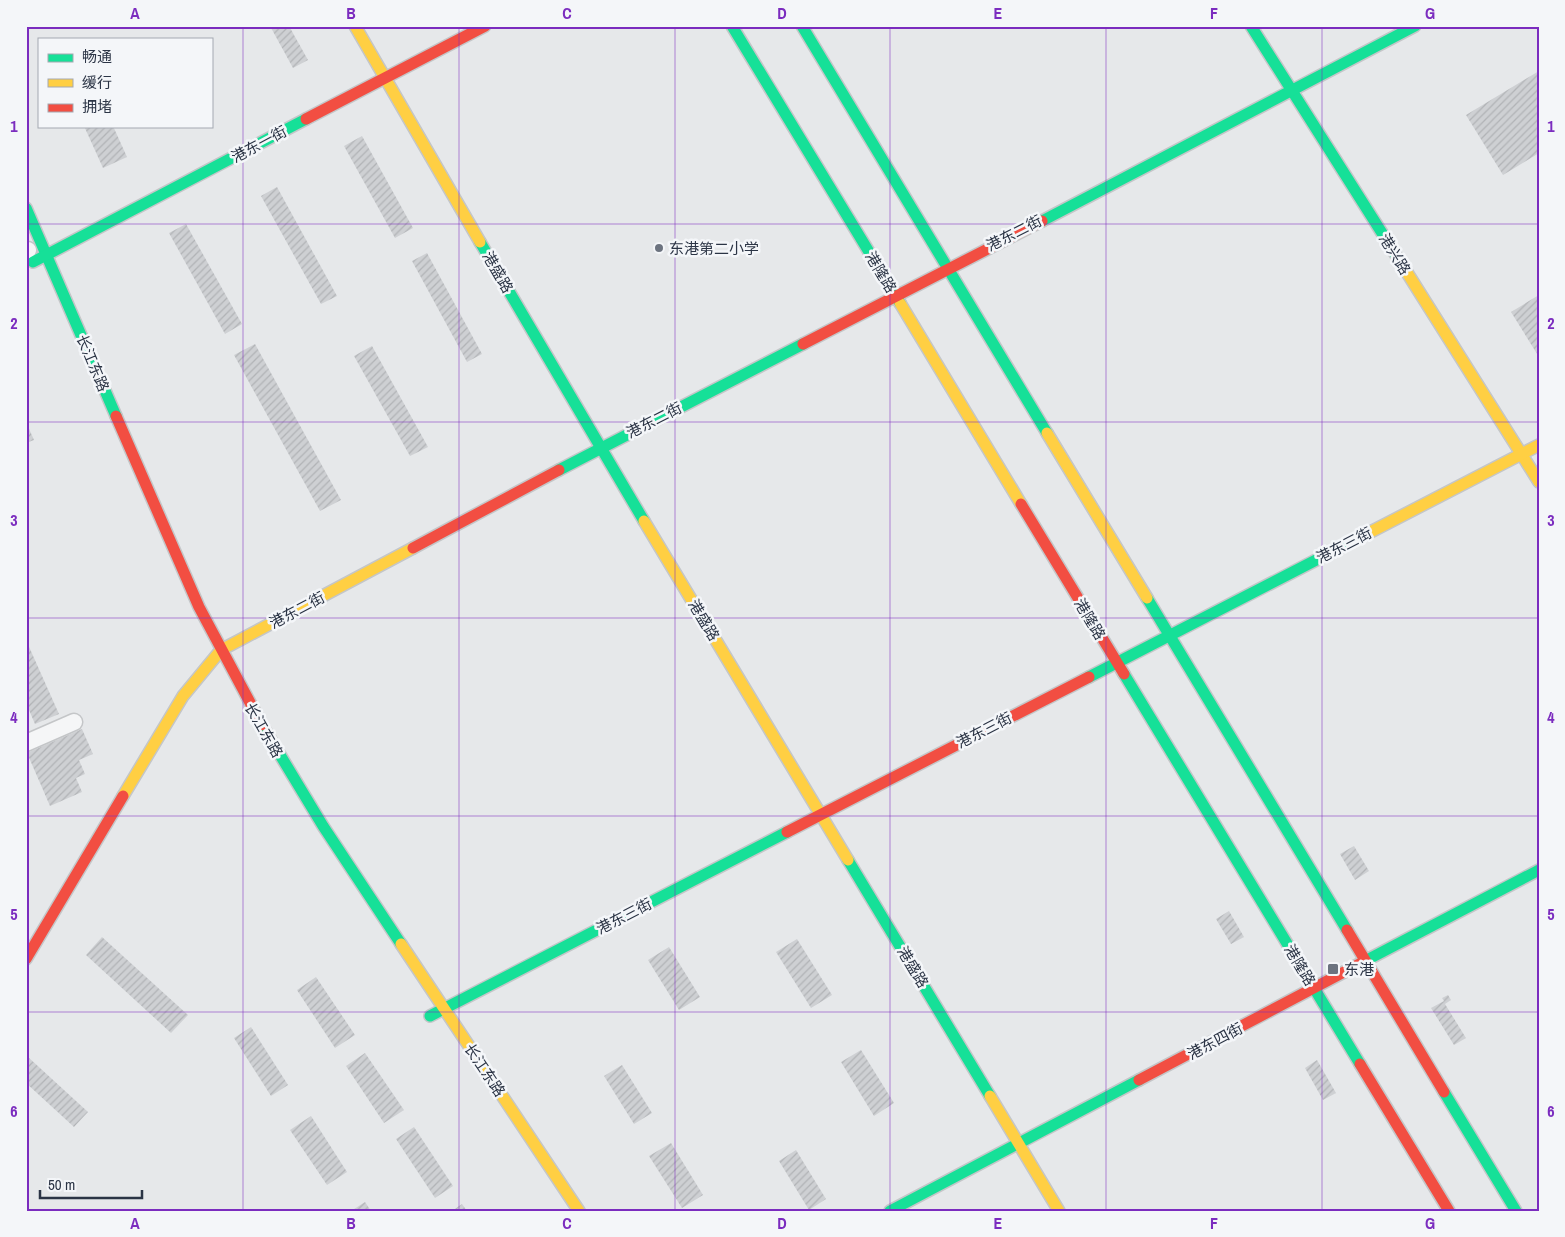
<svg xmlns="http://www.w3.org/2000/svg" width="1565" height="1237" font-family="'Archivo Narrow','Noto Sans SC',sans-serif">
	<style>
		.building { fill: url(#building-hatch) }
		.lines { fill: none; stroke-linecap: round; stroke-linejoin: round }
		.street-casing { stroke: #c4c6c8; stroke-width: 19 }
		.fast-casing { stroke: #c4c6c8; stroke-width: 14 }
		.slow-casing { stroke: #c4c6c8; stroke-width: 14 }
		.jam-casing { stroke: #c4c6c8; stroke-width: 14 }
		.street { stroke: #f5f6f7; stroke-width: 16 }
		.fast { stroke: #16e098; stroke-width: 11 }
		.slow { stroke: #ffcf43; stroke-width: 11 }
		.jam { stroke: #f24e42; stroke-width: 11 }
		.grid { fill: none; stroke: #7b2cbf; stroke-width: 1; stroke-opacity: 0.55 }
		.poi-dot { fill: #6c737f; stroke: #f4f6f9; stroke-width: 2 }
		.labels { text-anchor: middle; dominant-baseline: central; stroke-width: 5; stroke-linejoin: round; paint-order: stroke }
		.street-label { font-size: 15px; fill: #2b3445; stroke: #f4f6f9 }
		.poi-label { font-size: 15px; fill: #2b3445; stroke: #f4f6f9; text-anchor: start }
		.neatline { fill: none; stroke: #7b2cbf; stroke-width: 2 }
		.grid-label { font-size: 16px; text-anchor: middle; font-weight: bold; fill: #7b2cbf }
	</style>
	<defs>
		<pattern id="building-hatch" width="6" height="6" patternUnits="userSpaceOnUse" patternTransform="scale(1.25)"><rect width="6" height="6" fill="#ced0d3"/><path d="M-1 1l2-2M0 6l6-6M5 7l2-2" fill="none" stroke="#b1b3b6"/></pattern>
	</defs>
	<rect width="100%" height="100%" fill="#e6e8ea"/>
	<g class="building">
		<path d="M270,26H289L308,60L293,68Z"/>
		<path d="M1539,71V153L1503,175L1466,115Z"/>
		<path d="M84,126H113L127,157L103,168Z"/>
		<path d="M362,136L413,228L395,238L344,146Z"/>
		<path d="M277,187L337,296L321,304L261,196Z"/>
		<path d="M186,224L242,324L225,334L169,233Z"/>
		<path d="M427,253L482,354L467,362L412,261Z"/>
		<path d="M1539,295V357L1511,312Z"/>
		<path d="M255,344L341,500L320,511L234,355Z"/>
		<path d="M372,346L428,447L410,456L354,356Z"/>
		<path d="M26,422L34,440L26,443Z"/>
		<path d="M26,640L59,714L35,724L26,703Z"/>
		<path d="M82,729L93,754L79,760L85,774L76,778L82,792L50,806L27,753Z"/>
		<path d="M1354,846L1369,871L1355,880L1340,854Z"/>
		<path d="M1229,911L1244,937L1231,944L1216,919Z"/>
		<path d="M102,937L188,1015L171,1033L86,955Z"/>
		<path d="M797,939L832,995L811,1008L776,952Z"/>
		<path d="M669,947L700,997L679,1010L648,960Z"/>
		<path d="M316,977L355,1035L335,1048L297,990Z"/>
		<path d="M1448,995L1451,1000L1445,1004L1466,1038L1454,1045L1431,1008L1444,1001L1442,998Z"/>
		<path d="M251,1027L288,1085L271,1096L234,1038Z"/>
		<path d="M861,1050L894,1103L874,1116L841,1062Z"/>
		<path d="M365,1053L404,1110L384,1123L346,1066Z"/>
		<path d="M28,1057L88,1112L74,1127L26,1083Z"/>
		<path d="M1317,1060L1336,1093L1323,1100L1305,1068Z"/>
		<path d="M622,1065L652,1113L634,1124L604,1076Z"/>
		<path d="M311,1116L347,1172L327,1185L290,1130Z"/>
		<path d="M414,1127L453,1186L435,1198L396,1139Z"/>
		<path d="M671,1143L703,1195L682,1208L649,1156Z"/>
		<path d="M796,1150L826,1199L809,1210L779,1161Z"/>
		<path d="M365,1202L371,1211H351Z"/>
		<path d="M462,1204L467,1211H452Z"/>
	</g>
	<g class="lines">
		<defs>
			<g id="street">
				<path d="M26,251L28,250"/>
				<path d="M26,743L74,722"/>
			</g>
			<g id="fast">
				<path d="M732,26L900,303"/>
				<path d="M802,26L1047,433"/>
				<path d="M1251,26L1401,263"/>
				<path d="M26,208L116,416"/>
				<path d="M1042,221L1415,26"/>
				<path d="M480,242L644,521"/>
				<path d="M33,262L306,119"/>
				<path d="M559,470L803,344"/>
				<path d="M1147,598L1347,930"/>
				<path d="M1124,674L1360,1064"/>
				<path d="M1089,677L1353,541"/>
				<path d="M262,725L323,826L401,944"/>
				<path d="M848,860L990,1096"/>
				<path d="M1363,962L1539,870"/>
				<path d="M430,1016L787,832"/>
				<path d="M1444,1092L1516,1211"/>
				<path d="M890,1211L1139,1080"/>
			</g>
			<g id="slow">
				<path d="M355,26L480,242"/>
				<path d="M1401,263L1539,482"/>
				<path d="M900,303L1021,504"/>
				<path d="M1047,433L1147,598"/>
				<path d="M644,521L848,860"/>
				<path d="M1353,541L1539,445"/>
				<path d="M123,796L183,696L221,650L413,548"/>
				<path d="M401,944L579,1211"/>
				<path d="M990,1096L1059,1211"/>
			</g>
			<g id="jam">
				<path d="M306,119L485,26"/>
				<path d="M803,344L1042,221"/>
				<path d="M116,416L199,607L262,725"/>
				<path d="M1021,504L1124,674"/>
				<path d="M413,548L559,470"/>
				<path d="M787,832L1089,677"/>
				<path d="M1347,930L1444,1092"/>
				<path d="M26,959L123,796"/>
				<path d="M1360,1064L1449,1211"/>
				<path d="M1139,1080L1363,962"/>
			</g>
		</defs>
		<use href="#street" class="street-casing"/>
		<use href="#fast" class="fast-casing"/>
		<use href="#slow" class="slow-casing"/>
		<use href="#jam" class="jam-casing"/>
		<use href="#street" class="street"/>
		<use href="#fast" class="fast"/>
		<use href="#slow" class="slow"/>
		<use href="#jam" class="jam"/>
	</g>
	<path class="grid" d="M243,26V1211M459,26V1211M675,26V1211M890,26V1211M1106,26V1211M1322,26V1211M26,224H1539M26,422H1539M26,618H1539M26,816H1539M26,1012H1539"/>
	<g class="poi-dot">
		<circle cx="659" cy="248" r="5"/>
		<rect x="1327" y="963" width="12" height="12" rx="2.5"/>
	</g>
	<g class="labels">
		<g class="street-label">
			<text transform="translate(259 144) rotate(-28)">港东一街</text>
			<text transform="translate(1014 233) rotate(-27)">港东二街</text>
			<text transform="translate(1395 254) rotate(58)">港兴路</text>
			<text transform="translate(498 272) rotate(60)">港盛路</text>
			<text transform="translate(881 272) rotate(59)">港隆路</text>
			<text transform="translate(93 363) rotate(67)">长江东路</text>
			<text transform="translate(654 420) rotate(-27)">港东二街</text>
			<text transform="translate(1344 545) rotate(-27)">港东三街</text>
			<text transform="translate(297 610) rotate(-28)">港东二街</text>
			<text transform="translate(1090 619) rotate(59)">港隆路</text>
			<text transform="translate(704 620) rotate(59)">港盛路</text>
			<text transform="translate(264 730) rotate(60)">长江东路</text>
			<text transform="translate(984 730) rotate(-27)">港东三街</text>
			<text transform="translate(624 916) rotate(-27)">港东三街</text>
			<text transform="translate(1300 965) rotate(59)">港隆路</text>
			<text transform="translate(913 967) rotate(59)">港盛路</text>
			<text transform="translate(1215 1041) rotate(-28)">港东四街</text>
			<text transform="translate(485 1070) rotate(56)">长江东路</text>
		</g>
		<g class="poi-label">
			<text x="669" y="248">东港第二小学</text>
			<text x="1344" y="969">东港</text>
		</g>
	</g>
	<rect width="1565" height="1237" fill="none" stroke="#f4f6f9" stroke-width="55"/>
	<rect x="38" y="38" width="175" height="90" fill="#f4f6f9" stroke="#a4a8b1"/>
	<rect x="48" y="54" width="25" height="8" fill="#16e098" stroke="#a4a8b1"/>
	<text x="82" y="62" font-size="15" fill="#2b3445">畅通</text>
	<rect x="48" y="79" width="25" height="8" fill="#ffcf43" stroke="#a4a8b1"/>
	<text x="82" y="88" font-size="15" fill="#2b3445">缓行</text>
	<rect x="48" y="104" width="25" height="8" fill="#f24e42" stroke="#a4a8b1"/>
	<text x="82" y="112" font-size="15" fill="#2b3445">拥堵</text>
	<path d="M40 1190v8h102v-8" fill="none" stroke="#2b3445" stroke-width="2.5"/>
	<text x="48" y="1190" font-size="15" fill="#2b3445" stroke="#f4f6f9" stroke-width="4" paint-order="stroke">50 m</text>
	<rect x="28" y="28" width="1510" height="1182" class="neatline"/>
	<g class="grid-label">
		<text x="135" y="19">A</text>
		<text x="351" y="19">B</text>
		<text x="567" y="19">C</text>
		<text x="782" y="19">D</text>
		<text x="998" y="19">E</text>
		<text x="1214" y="19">F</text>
		<text x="1430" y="19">G</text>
		<text x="14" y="132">1</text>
		<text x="1551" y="132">1</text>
		<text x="14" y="329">2</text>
		<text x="1551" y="329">2</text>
		<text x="14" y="526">3</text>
		<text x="1551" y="526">3</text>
		<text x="14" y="723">4</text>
		<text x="1551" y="723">4</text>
		<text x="14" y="920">5</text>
		<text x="1551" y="920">5</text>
		<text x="14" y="1117">6</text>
		<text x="1551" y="1117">6</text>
		<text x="135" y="1229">A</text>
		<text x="351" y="1229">B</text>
		<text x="567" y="1229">C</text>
		<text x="782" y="1229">D</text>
		<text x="998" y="1229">E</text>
		<text x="1214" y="1229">F</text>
		<text x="1430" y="1229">G</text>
	</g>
</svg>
